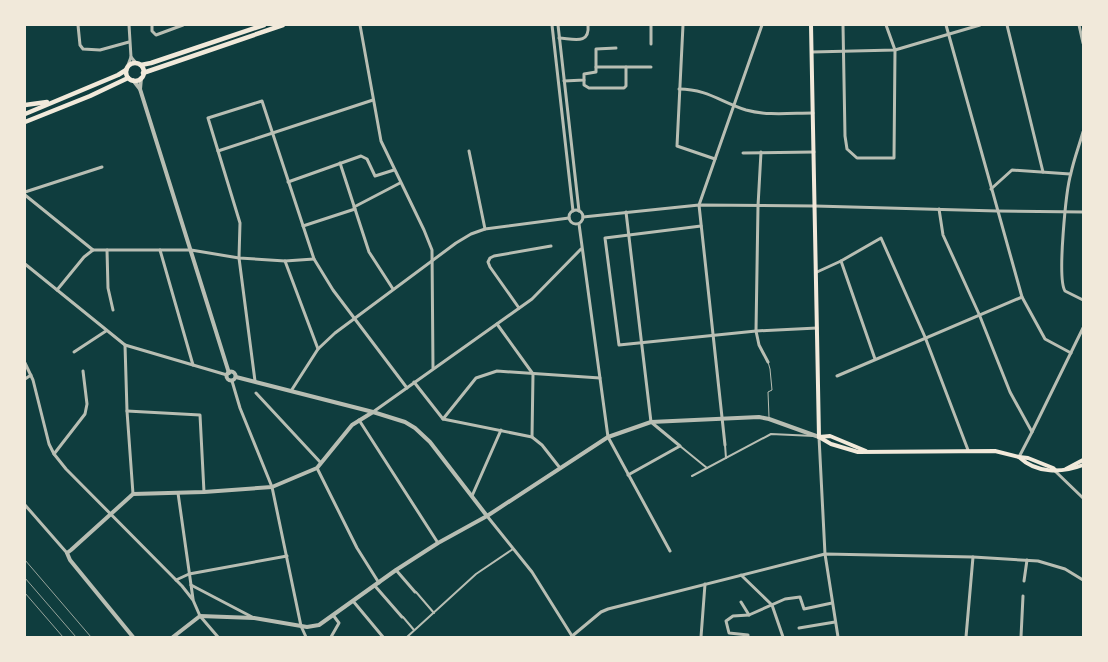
<svg xmlns="http://www.w3.org/2000/svg" width="1108" height="662" font-family="Montserrat,sans-serif">
	<style>
		.lines { fill: none; stroke-linecap: round; stroke-linejoin: round }
		.service { stroke: #b8beb3; stroke-width: 1 }
		.pedestrian { stroke: #b8beb3; stroke-width: 2 }
		.minor { stroke: #b8beb3; stroke-width: 3 }
		.tertiary { stroke: #b8beb3; stroke-width: 4 }
		.secondary { stroke: #f1e9da; stroke-width: 4 }
		.primary { stroke: #f1e9da; stroke-width: 4.5 }
		.rail { stroke: #97a49c; stroke-width: 1 }
	</style>
	<rect width="100%" height="100%" fill="#0f3d3e"/>
	<g class="lines">
		<path class="service" d="M768,362L770,369L772,390L768,392L769,417"/>
		<g class="pedestrian">
			<path d="M725,445L726,458"/>
			<path d="M680,446L707,468"/>
			<path d="M692,476L771,434L814,436"/>
			<path d="M416,592L434,613"/>
			<path d="M403,617L414,630"/>
			<path d="M407,637L476,574L513,549"/>
		</g>
		<g class="minor">
			<path d="M78,25L80,45L83,49L100,50L129,42"/>
			<path d="M152,25V31L156,35L183,25"/>
			<path d="M360,25L381,141L424,230L432,250L433,368"/>
			<path d="M552,25L573,211"/>
			<path d="M558,25L579,211"/>
			<path d="M683,25L677,146L715,159"/>
			<path d="M843,25L845,136L847,149L857,158H894L895,50L886,25"/>
			<path d="M946,25L1022,297L1045,339L1071,353"/>
			<path d="M1007,25L1043,172"/>
			<path d="M1079,25L1083,43"/>
			<path d="M559,38C574,39 590,45 588,25"/>
			<path d="M651,44V25"/>
			<path d="M812,52L895,50L980,25"/>
			<path d="M131,57L136,63"/>
			<path d="M128,65L131,57L129,25"/>
			<path d="M596,67V49L616,48"/>
			<path d="M584,80V85L589,88H624L626,86V67"/>
			<path d="M564,81L584,80V74L596,72V67H651"/>
			<path d="M679,89C707,89 721,102 746,110C767,116 792,113 813,113"/>
			<path d="M1083,132C1079,146 1074,159 1071,173C1066,190 1057,279 1065,291L1083,300"/>
			<path d="M218,151L373,100"/>
			<path d="M469,151L485,229"/>
			<path d="M761,152L758,206L756,331L759,345L768,362"/>
			<path d="M743,153L814,152"/>
			<path d="M340,163L369,252L393,289"/>
			<path d="M288,182L361,156L367,159L375,176L394,170"/>
			<path d="M991,189L1012,170L1070,174"/>
			<path d="M25,192L102,167"/>
			<path d="M25,195L93,250"/>
			<path d="M354,207L400,183"/>
			<path d="M939,209L943,235L979,314L1010,392L1032,432L1019,457"/>
			<circle cx="576" cy="217" r="7"/>
			<path d="M626,212L651,422L680,446L628,475"/>
			<path d="M583,217L699,205L815,206L997,211L1083,212"/>
			<path d="M579,224L608,437L670,551"/>
			<path d="M303,226L355,209"/>
			<path d="M701,226L605,238L619,345L756,331L817,328"/>
			<path d="M107,250L108,288L113,310"/>
			<path d="M160,250L193,365"/>
			<path d="M285,261L318,349"/>
			<path d="M841,261L875,359"/>
			<path d="M25,264L125,345L227,375"/>
			<path d="M817,272L841,261L881,238L925,337L968,450"/>
			<path d="M57,290L84,257L93,250H191L239,258L285,261L314,259"/>
			<path d="M519,308L490,267L488,262L490,258L494,256L551,246"/>
			<path d="M497,324L533,374L532,437"/>
			<path d="M125,345L127,411L133,494"/>
			<path d="M74,352L106,331"/>
			<path d="M25,363L33,380L49,444L54,454L66,469L182,586L193,600L200,616L218,637"/>
			<path d="M837,376L1022,297"/>
			<path d="M25,379L31,375"/>
			<path d="M232,381L240,408L272,487L301,626L306,637"/>
			<path d="M255,381L239,258L240,223L208,118L262,101L314,259L333,290L407,388"/>
			<path d="M414,382L443,419L532,437L542,445L560,468"/>
			<path d="M291,391L318,349L335,333L456,243L471,234L485,229L569,218"/>
			<path d="M256,393L321,463"/>
			<path d="M127,411L200,415L204,492"/>
			<path d="M373,412L532,299L581,249"/>
			<path d="M443,419L476,378L497,371L600,378"/>
			<path d="M359,420L438,543"/>
			<path d="M1032,432L1083,328"/>
			<path d="M819,437L825,554L838,637"/>
			<path d="M725,445L699,205L762,25"/>
			<path d="M54,454L85,414L87,404L83,371"/>
			<path d="M317,468L357,548L379,583"/>
			<path d="M1055,471L1083,498"/>
			<path d="M178,493L193,599"/>
			<path d="M472,496L501,430"/>
			<path d="M25,505L67,553"/>
			<path d="M487,516L532,572L572,636"/>
			<path d="M396,570L415,592"/>
			<path d="M741,575L772,605L783,637"/>
			<path d="M176,580L189,574L287,556"/>
			<path d="M1024,581L1027,560"/>
			<path d="M191,585L254,618"/>
			<path d="M375,586L402,617"/>
			<path d="M353,601L383,637"/>
			<path d="M741,602L749,615L785,599L800,597L804,609L832,603"/>
			<path d="M799,628L835,622"/>
			<path d="M331,637L339,623L333,615"/>
			<path d="M571,637L601,612L608,609L825,554L973,557L1038,561L1065,569L1083,580"/>
			<path d="M701,637L705,584"/>
			<path d="M748,637V635L729,633L726,621L733,616L749,615"/>
			<path d="M966,637L973,557"/>
			<path d="M1021,637L1023,596"/>
		</g>
		<g class="tertiary">
			<path d="M133,80L140,89L229,373"/>
			<path d="M140,89L141,78"/>
			<circle cx="231" cy="376" r="4.5"/>
			<path d="M236,377L373,412L405,422L415,428L430,442L487,516"/>
			<path d="M133,637L70,560L67,553L71,550L133,494L204,492L272,487L317,468L352,425L373,412"/>
			<path d="M173,637L200,616L254,618L307,627L319,625L396,570L438,543L487,516L608,437L651,422L759,417L769,419L819,437"/>
		</g>
		<g class="secondary">
			<path d="M811,25L819,437"/>
			<path d="M819,437L831,444L858,452L995,451L1019,457L1028,458L1053,468L1055,470"/>
			<path d="M819,437L830,436L866,451"/>
			<path d="M1019,457C1037,474 1062,473 1083,465"/>
			<path d="M1066,469L1083,460"/>
		</g>
		<g class="primary">
			<circle cx="135" cy="72" r="9"/>
			<path d="M141,65L151,63L264,25"/>
			<path d="M143,73L283,25"/>
			<path d="M25,105L47,102"/>
			<path d="M25,114L118,75L126,70"/>
			<path d="M25,122L90,96L128,78"/>
		</g>
		<g class="rail">
			<path d="M25,560L91,637"/>
			<path d="M25,578L76,637"/>
			<path d="M25,593L63,637"/>
		</g>
	</g>
	<rect width="1108" height="662" fill="none" stroke="#f1e9da" stroke-width="52"/>
</svg>
